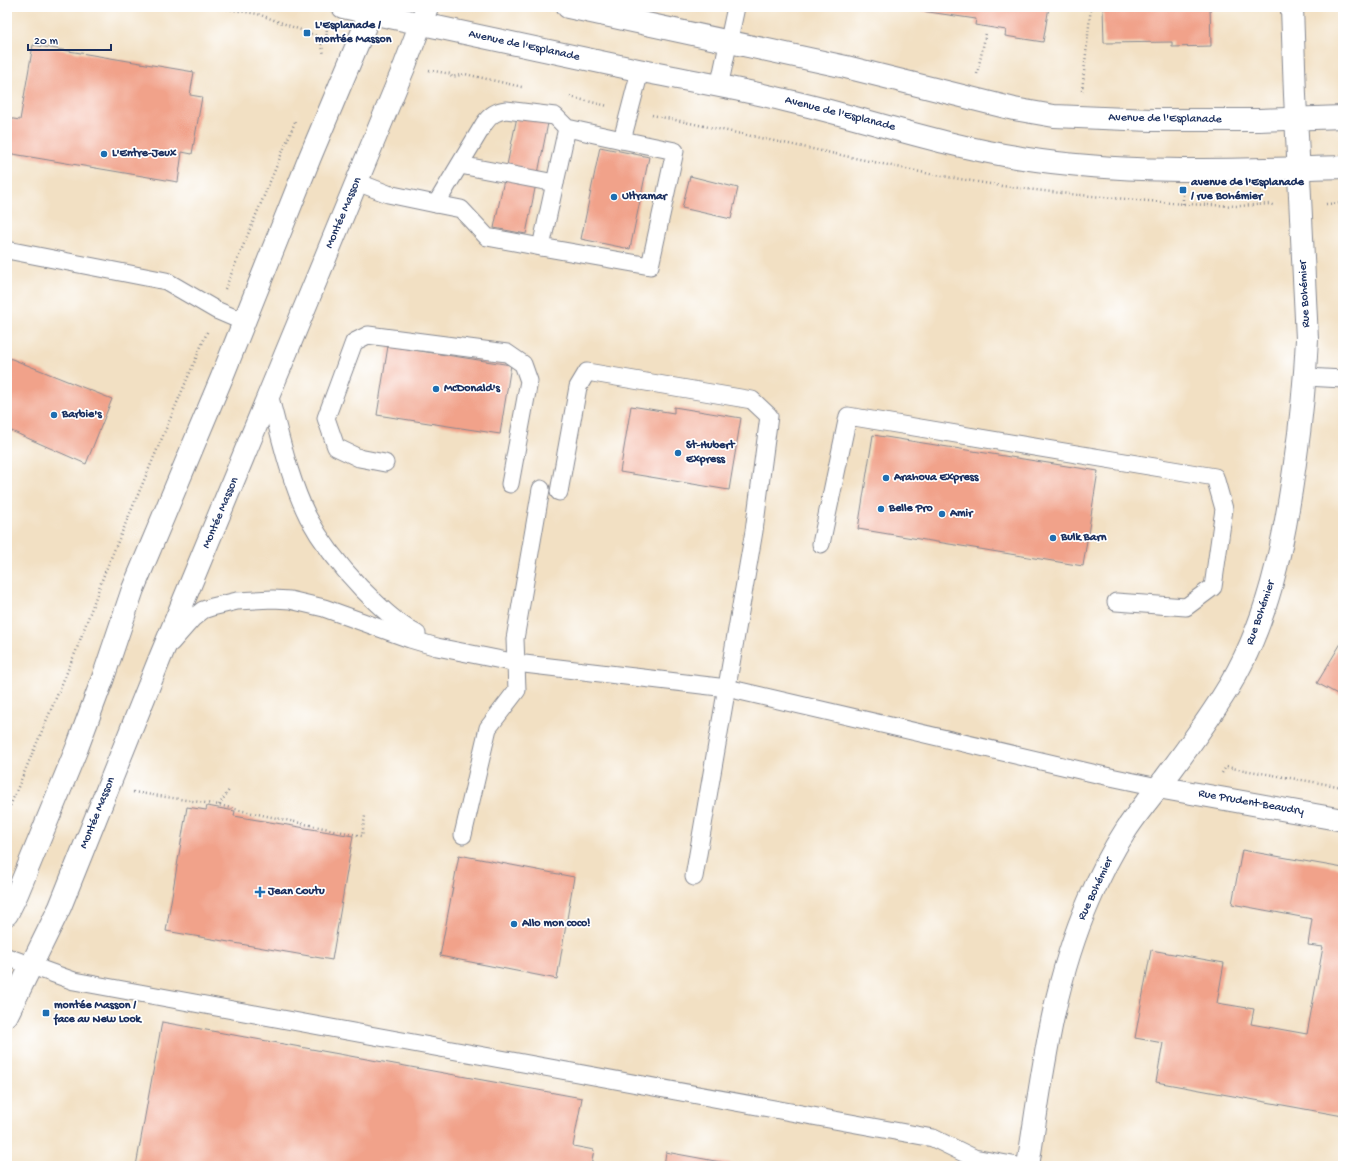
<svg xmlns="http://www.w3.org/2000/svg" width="1350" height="1173" font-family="'Gochi Hand',sans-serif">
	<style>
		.building { fill: #f1a28a }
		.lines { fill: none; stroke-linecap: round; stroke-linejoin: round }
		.service-casing { stroke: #868890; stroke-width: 19 }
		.minor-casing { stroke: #868890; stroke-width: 24 }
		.tertiary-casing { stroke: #868890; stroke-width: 24 }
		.primary-casing { stroke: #868890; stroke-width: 24 }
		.path { stroke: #868890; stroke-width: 2.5; stroke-dasharray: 1 3; stroke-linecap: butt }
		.service { stroke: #fff; stroke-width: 17 }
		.minor { stroke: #fff; stroke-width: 22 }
		.tertiary { stroke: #fff; stroke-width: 22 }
		.primary { stroke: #fff; stroke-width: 22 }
		.poi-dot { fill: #1f6fb2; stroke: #fff; stroke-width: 1.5 }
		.labels { text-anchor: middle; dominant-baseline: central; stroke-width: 3.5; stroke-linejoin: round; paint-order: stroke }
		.poi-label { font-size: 12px; font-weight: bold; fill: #1b2f5e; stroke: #fff; text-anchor: start }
		.street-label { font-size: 12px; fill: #1b2f5e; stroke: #fff }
	</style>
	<rect width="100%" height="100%" fill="#fff"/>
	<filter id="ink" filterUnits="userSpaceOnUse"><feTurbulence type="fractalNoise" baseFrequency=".025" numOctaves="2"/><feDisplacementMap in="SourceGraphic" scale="8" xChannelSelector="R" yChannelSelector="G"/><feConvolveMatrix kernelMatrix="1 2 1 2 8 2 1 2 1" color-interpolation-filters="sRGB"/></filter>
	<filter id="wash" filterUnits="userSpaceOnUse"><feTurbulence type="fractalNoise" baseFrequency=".012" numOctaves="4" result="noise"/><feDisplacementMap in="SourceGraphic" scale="16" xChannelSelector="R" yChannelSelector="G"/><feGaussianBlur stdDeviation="0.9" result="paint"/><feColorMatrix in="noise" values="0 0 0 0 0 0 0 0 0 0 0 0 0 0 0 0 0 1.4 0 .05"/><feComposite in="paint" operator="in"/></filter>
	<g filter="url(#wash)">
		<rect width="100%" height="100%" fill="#f2e0c3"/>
		<g id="blocks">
			<g class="building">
				<path d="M915,7H1049L1043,42L1005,36L1006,30L975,25L976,19L915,10Z"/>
				<path d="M1103,7H1210L1211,46L1172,47V42L1104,43Z"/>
				<path d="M33,45L194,72L190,95L202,97L192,154L182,152L178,182L7,153V118L20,120Z"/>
				<path d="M518,112L549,118L526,234L494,228Z"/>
				<path d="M600,147L649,157L630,249L581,239Z"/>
				<path d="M690,176L738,188L731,219L682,208Z"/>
				<path d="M388,346L511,365L500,434L377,415Z"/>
				<path d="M7,357L112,399L86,464L7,429Z"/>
				<path d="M631,406L674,413V407L741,418L729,490L620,472Z"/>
				<path d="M873,435L1098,471L1083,566L858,529Z"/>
				<path d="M1343,640V697L1317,683Z"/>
				<path d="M207,806L235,811L234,816L353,836L332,960L166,931L187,807L206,810Z"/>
				<path d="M1242,850L1343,868V1116L1156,1082L1163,1043L1135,1038L1151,950L1224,963L1217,1003L1254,1009L1251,1024L1307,1034L1323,947L1308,945L1312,919L1232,904Z"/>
				<path d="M459,855L574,877L557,979L440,956Z"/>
				<path d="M162,1022L582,1098L573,1146L594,1150L591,1166H136Z"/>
				<path d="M666,1152L737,1165V1166H664Z"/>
			</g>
		</g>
	</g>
	<g filter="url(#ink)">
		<use href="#blocks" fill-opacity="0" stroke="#868890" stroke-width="1"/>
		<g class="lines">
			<defs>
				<g id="service">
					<path d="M719,87L736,7"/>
					<path d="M460,165L555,183"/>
					<path d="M357,182L388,194L436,204L484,124C490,115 496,111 506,110L555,116L567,128L622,140L640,71"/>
					<path d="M436,204L461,209L487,237L541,247L567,128"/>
					<path d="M541,247L650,266L675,151L622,140"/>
					<path d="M7,250L166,281L216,310L244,322"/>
					<path d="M1306,377L1343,379"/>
					<path d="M269,394C280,435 289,479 308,517C322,543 340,566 361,588C378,605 395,622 417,634"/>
					<path d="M385,463L359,458L336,447L326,418L354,342L368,335L507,353L523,364L529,381L510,484"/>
					<path d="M559,492L578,387L587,372L752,400L769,416L754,531L694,877"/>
					<path d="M821,544L848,416L1215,477L1224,509L1213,587L1186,607L1116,602"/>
					<path d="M171,643L193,618L203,610L212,607L237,601L273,599L290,600L324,608L410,639L437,647L516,663L727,688L1101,775L1158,787"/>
					<path d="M463,835L488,728L517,690L515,639L541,489"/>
					<path d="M7,957L74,981L933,1138L974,1158L1018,1166"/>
				</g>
				<g id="minor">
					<path d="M1158,787L1343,820"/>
					<path d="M1028,1166C1042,1077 1052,985 1089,901C1099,877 1111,853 1126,830C1137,813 1151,796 1164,780C1184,753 1205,725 1223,696C1268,627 1284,544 1295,463C1301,422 1305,381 1307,339L1295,95L1292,7"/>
				</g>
				<g id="tertiary">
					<path d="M343,7C442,28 540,50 638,70C690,81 742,89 793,102C869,120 944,146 1022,158C1127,175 1236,170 1343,167"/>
					<path d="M568,7L846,67L1014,109L1054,116L1151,120H1259L1343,117"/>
				</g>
				<g id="primary">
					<path d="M7,914L17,894L77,748L103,678L133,589L222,377L310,157L373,7"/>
					<path d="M7,1015L60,907L160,658L405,65L427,7"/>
				</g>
			</defs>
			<use href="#service" class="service-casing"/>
			<use href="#minor" class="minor-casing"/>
			<use href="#tertiary" class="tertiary-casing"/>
			<use href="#primary" class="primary-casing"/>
			<g class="path">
				<path d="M215,7L258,14L317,36L321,41L324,55"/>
				<path d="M326,43L327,26"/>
				<path d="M429,70L451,74L452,77L465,74L522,87"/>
				<path d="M977,74L986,33"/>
				<path d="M1082,91L1091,7"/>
				<path d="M570,97L608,106"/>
				<path d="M652,115L930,174L1002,186L1069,194L1183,204L1239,206L1270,204L1275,206"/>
				<path d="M1183,204V195"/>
				<path d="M1326,204L1343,203"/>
				<path d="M225,289L295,122"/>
				<path d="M1222,773L1226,767L1343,787"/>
				<path d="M133,792L219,805L243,811L362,836L365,816"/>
				<path d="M219,805L229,790"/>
				<path d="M7,813L76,651L105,572L208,330"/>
			</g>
			<use href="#service" class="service"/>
			<use href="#minor" class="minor"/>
			<use href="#tertiary" class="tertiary"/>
			<use href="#primary" class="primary"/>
		</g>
	</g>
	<g class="poi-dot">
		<rect x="303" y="29" width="8" height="8" rx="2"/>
		<circle cx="104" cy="154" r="4"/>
		<rect x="1179" y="186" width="8" height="8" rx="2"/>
		<circle cx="614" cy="197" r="4"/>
		<circle cx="436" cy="389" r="4"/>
		<circle cx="54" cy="415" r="4"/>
		<circle cx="678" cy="453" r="4"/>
		<circle cx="886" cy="478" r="4"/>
		<circle cx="881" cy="509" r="4"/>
		<circle cx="942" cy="514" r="4"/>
		<circle cx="1053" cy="538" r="4"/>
		<path d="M258 886h4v4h4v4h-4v4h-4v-4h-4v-4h4z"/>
		<circle cx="514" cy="924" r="4"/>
		<rect x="42" y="1009" width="8" height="8" rx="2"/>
	</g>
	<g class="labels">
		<g class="poi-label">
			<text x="315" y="26">L'Esplanade /<tspan x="315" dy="14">montée Masson</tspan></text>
			<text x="112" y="154">L'Entre-Jeux</text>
			<text x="1191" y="183">avenue de l'Esplanade<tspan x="1191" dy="14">/ rue Bohémier</tspan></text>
			<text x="622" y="197">Ultramar</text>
			<text x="444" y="389">McDonald's</text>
			<text x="62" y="415">Barbie's</text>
			<text x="686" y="446">St-Hubert<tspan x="686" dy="14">Express</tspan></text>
			<text x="894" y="478">Arahova Express</text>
			<text x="889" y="509">Belle Pro</text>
			<text x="950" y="514">Amir</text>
			<text x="1061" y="538">Bulk Barn</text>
			<text x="268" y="892">Jean Coutu</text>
			<text x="522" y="924">Allo mon coco!</text>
			<text x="54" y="1006">montée Masson /<tspan x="54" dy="14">face au New Look</tspan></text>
		</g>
		<g class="street-label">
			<text transform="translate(524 46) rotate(12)">Avenue de l'Esplanade</text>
			<text transform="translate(840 114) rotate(14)">Avenue de l'Esplanade</text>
			<text transform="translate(1165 119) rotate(1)">Avenue de l'Esplanade</text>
			<text transform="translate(344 213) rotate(-67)">Montée Masson</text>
			<text transform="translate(1305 294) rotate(-93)">Rue Bohémier</text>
			<text transform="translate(221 513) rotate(-67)">Montée Masson</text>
			<text transform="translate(1261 613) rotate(-71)">Rue Bohémier</text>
			<text transform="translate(1251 803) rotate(10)">Rue Prudent-Beaudry</text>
			<text transform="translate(98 813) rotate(-68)">Montée Masson</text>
			<text transform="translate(1096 889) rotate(-65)">Rue Bohémier</text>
		</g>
	</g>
	<rect width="1350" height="1173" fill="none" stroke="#fff" stroke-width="24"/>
	<path d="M28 44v6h83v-6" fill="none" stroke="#1b2f5e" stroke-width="2"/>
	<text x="34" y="44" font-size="12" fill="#1b2f5e" stroke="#ffffff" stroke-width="3" paint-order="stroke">20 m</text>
</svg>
